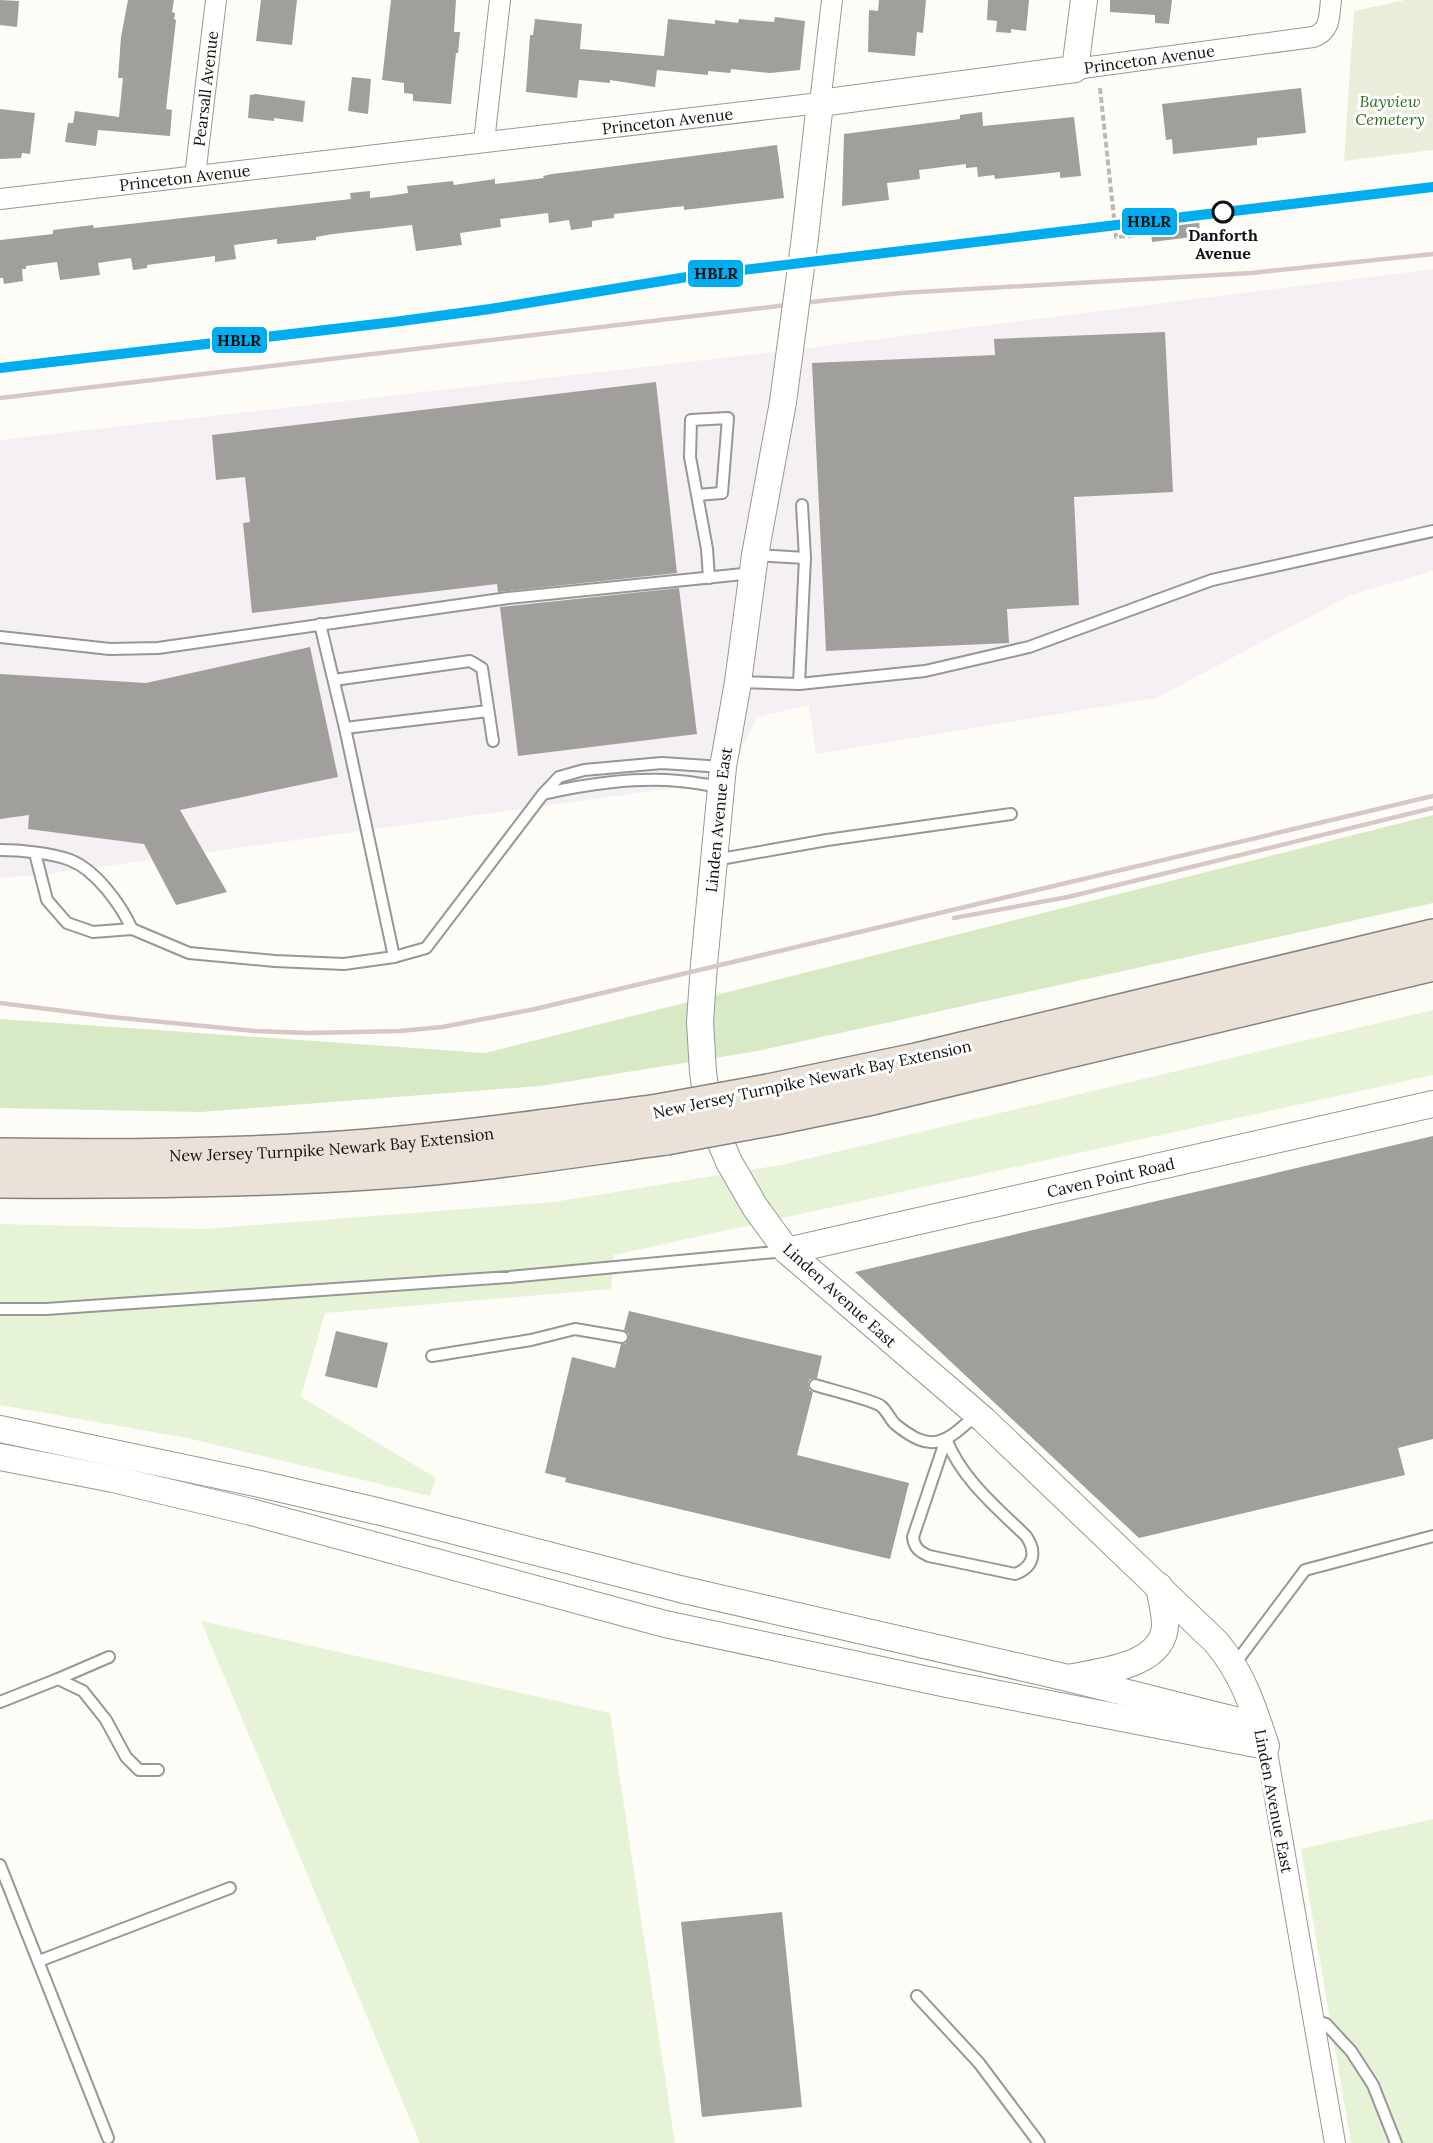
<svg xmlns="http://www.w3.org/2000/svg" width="1433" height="2143" font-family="Lora,serif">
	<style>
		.industrial { fill: #f5f0f3 }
		.green { fill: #e7f3d7 }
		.forest { fill: #d8eac5 }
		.cemetery { fill: #e9eedb }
		.building { fill: #a19f9c }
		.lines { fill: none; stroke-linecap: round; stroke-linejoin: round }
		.service-casing { stroke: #979795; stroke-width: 14 }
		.minor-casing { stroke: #979795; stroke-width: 22 }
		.tertiary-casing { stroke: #979795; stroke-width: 28 }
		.motorway-casing { stroke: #858482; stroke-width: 36 }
		.path { stroke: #b9b9b8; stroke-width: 4; stroke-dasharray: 6 3; stroke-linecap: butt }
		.service { stroke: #fffffe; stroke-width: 10 }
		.minor { stroke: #fffffe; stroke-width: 20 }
		.tertiary { stroke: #fffffe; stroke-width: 26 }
		.motorway { stroke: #eae1d8; stroke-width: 33 }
		.tram { stroke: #d9c6c7; stroke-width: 1.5 }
		.rail { stroke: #d9c6c7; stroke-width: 4.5 }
		.tertiary-bridge-casing { stroke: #979795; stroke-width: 28; stroke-linecap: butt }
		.motorway-bridge-casing { stroke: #858482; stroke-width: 36; stroke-linecap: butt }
		.tertiary-bridge { stroke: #fffffe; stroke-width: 26 }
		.motorway-bridge { stroke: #eae1d8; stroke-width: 33 }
		.rail-1-casing { stroke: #fff; stroke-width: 15 }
		.rail-1 { stroke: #00aeef; stroke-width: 10 }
		.stop-dot { fill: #fff; stroke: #111; stroke-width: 3 }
		.labels { text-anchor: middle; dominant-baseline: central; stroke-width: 6; stroke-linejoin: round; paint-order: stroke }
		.street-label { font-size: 16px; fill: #111; stroke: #fff }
		.park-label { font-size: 16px; font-style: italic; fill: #2f6b1f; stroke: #fff }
		.stop-label { font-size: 16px; font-weight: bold; fill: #111; stroke: #fff }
		.line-badge { stroke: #fff; stroke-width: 2 }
		.pale-badge-label { font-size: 16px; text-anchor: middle; font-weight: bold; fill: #111 }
	</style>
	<rect width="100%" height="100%" fill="#fdfcf7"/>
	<path class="industrial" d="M1433,269V571L1351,595L1156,698L816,754L809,705L757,717L725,781L48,874L0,878V440L776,352Z"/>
	<g class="green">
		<path d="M1433,1010V1075L614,1255L611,1289L325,1313L301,1397L436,1478L430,1496L187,1438L0,1405V1224L204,1229L554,1202L781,1165Z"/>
		<path d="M201,1621L610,1713L675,2143H420Z"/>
		<path d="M1433,1819V2143H1351L1301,1849Z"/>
	</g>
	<path class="forest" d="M1433,815V903L758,1051L540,1086L201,1112L0,1108V1019L485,1053Z"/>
	<path class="cemetery" d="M1405,0H1433V150L1344,161L1354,11Z"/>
	<g class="building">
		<path d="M0,0L19,1L17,27L0,25Z"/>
		<path d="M128,0H174L172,12L175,13L174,19L176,20L166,109L172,110L170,136L98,130L96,146L65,142L68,123H73L75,111L119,117L123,78H118L121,37Z"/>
		<path d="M261,0H297L292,45L256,41Z"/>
		<path d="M391,0H456L454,32H460L458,53H456L451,104L413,101V94L404,93V83L382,80Z"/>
		<path d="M879,0H926L923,33L917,32L915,56L868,52L869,10L878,11Z"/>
		<path d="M988,0H1029L1026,31L1011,29V33L996,32L997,21L987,20Z"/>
		<path d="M1110,0H1172L1169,24L1155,23V15L1110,12Z"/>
		<path d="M775,17L805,21L800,70L770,73L731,69L730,73L708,71V75L657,70L655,87L610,80V83L579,80L577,98L526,92L530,35H533L535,19L582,24L580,49L664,56L668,19L715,24V20L738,23L739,19L774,22Z"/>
		<path d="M352,77L371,79L368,114L348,111Z"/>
		<path d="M1301,88L1306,133L1257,138V145L1173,154L1172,139L1166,140L1162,104Z"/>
		<path d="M256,94L305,101L303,122L274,118V121L248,118L250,95Z"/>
		<path d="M0,109L35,113L30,154L22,153L21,158L0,159Z"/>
		<path d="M982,112L983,126L1074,117L1081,176L1060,178V172L995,179L994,175L978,177L977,167L966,168V164L919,170L920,179L887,183L889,200L842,206L844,134L960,119V115Z"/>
		<path d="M777,145L784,198L684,210V206L614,214V218L592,221V227L571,230L569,220L549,223L548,213L500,219L501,227L460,233L462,245L416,251L412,225L333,234L316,237V240L277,244V239L234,245L236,259L215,262V256L147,265V268L133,270L131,258L98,263L100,275L60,280L57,262L26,266V269H22L23,281L4,284L3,278H0V240L53,234V230L93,225L94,228L351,199L350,193L370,191V198L388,196L408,193L407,186L453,181L454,185L495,179V184L544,178L543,176L552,174L585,170Z"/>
		<path d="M1199,219L1200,236L1152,242L1150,224Z"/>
		<path d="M1165,332L1173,492L1074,497L1079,605L1007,609L1009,643L826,651L812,363L995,355L994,339Z"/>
		<path d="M656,382L677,573L498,592L497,584L252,613L243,523L250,522L245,477L216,480L212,435Z"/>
		<path d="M679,588L697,734L518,756L500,607Z"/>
		<path d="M310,647L338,777L180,810L227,892L176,905L144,844L28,829L29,815L0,819V674L146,683Z"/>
		<path d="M1433,1136V1439L1398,1448L1405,1475L1139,1538L855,1272Z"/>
		<path d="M629,1311L822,1356L817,1378L810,1379L808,1383L809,1390L813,1392L797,1455L909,1483L890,1559L565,1482L566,1478L545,1473L572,1357L615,1368L621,1344H625L629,1339V1334L624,1330Z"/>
		<path d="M336,1331L388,1343L377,1388L325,1376Z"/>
		<path d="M782,1912L802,2107L702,2117L681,1922Z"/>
	</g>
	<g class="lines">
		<defs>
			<g id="service">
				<path d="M697,495L722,493L728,418L691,420L690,457L707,549L709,578"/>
				<path d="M756,555L805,558"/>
				<path d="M320,624L345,728L394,957"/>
				<path d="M0,637L110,649L158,648L508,598L753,573"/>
				<path d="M334,680L470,661L482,668L493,741"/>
				<path d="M738,682L799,684L925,671L1029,647L1212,580L1433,531"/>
				<path d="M799,684L805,558L802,505"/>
				<path d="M345,728L488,711"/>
				<path d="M543,794C585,784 637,777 679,781C693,782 707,785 721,787"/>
				<path d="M0,850C19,850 52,853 70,860C96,870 121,905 132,929"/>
				<path d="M35,853L47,900L67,923L93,932L132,929L189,953L275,961L344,964L394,957L426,948L543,794L559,777L584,770L662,763L723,767"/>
				<path d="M715,860L827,840L1011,814"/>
				<path d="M0,1309H46L509,1277L786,1251"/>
				<path d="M432,1356L531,1340L575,1329L622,1337"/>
				<path d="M815,1385C827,1389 873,1400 881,1406C887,1411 890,1419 895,1424C933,1455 945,1443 977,1414"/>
				<path d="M946,1439C962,1479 995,1506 1026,1536C1037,1552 1034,1567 1015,1574L929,1556C920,1552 914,1548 913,1537Z"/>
				<path d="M1234,1665L1305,1570L1433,1536"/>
				<path d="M58,1679L109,1657"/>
				<path d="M0,1702L58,1679L83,1691L106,1720L126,1757L139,1770H158"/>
				<path d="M0,1865L108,2138"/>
				<path d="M39,1961L230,1888"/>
				<path d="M917,1996L979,2063L1039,2143"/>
				<path d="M1313,2020L1326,2024L1351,2051L1373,2085L1396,2143"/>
			</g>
			<g id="minor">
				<path id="s1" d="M1075,69L1313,37C1331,31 1329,16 1331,0"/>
				<path d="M484,142L500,0"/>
				<path id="s2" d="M195,176L216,0"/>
				<path id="s3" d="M0,199L820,103L832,0"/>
				<path d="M1266,1746L1335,2143"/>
			</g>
			<g id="tertiary">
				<path d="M805,237L820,103L1075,69L1084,0"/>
				<path id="s4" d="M787,1251L1433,1104"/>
				<path d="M0,1429L260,1484L381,1512L680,1589L1068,1678L1259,1726"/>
				<path id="s5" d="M0,1457L113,1479L251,1512L665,1624L947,1684L1266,1746C1253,1707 1243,1674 1216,1642L984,1420L787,1251L755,1207L729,1162L709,1115L703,1072L700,1022L704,964L723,767L738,682L755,555L783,402"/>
				<path d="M1073,1677C1103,1671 1165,1665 1165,1624C1165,1612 1161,1599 1159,1586"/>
			</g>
			<g id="motorway">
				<path d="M768,1091L916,1060L1433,936"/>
				<path d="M775,1118L872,1098L1433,964"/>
				<path id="s6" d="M0,1155C123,1157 246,1156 368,1146C465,1138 561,1124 658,1111"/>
				<path d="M0,1181C127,1182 255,1181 382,1172C477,1166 571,1151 666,1138"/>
			</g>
		</defs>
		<use href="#service" class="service-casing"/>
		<use href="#minor" class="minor-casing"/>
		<use href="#tertiary" class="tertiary-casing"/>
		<use href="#motorway" class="motorway-casing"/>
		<path class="path" d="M1100,88L1116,237L1138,235"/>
		<use href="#service" class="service"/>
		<use href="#minor" class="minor"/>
		<use href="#tertiary" class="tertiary"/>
		<use href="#motorway" class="motorway"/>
		<path class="tram" d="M0,366L33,364"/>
		<g class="rail">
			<path d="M0,398L829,300L901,293L1251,273L1433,254"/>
			<path d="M954,918L1068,897L1433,808"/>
			<path d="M0,1003L111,1017L255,1031L309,1033L400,1031L442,1027L535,1009L1433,796"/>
		</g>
		<defs>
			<path id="tertiary-bridge" d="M783,402L805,237"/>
			<g id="motorway-bridge">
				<path d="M658,1111L768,1091"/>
				<path d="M666,1138L775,1118"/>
			</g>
		</defs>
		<use href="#tertiary-bridge" class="tertiary-bridge-casing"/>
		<use href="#motorway-bridge" class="motorway-bridge-casing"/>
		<use href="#tertiary-bridge" class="tertiary-bridge"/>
		<use href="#motorway-bridge" class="motorway-bridge"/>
		<defs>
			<path id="rail-1" d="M0,368L394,322L490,309L693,276L1433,187"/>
		</defs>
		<use href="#rail-1" class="rail-1-casing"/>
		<use href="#rail-1" class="rail-1"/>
	</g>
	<circle class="stop-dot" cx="1223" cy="212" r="10"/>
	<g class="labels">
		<g class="street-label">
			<text stroke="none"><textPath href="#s1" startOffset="75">Princeton Avenue</textPath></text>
			<text stroke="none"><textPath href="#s2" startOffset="88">Pearsall Avenue</textPath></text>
			<text stroke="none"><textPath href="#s3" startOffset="672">Princeton Avenue</textPath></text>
			<text stroke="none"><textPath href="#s3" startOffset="186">Princeton Avenue</textPath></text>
			<text stroke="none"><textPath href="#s5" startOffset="2450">Linden Avenue East</textPath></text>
			<text transform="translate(812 1079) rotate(-12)">New Jersey Turnpike Newark Bay Extension</text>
			<text stroke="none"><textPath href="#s6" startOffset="332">New Jersey Turnpike Newark Bay Extension</textPath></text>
			<text stroke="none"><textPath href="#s4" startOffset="332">Caven Point Road</textPath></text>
			<text transform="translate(840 1295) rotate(42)">Linden Avenue East</text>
			<text transform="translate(1274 1801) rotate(79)">Linden Avenue East</text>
		</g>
		<g class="park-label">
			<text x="1390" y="101">Bayview<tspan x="1390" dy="18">Cemetery</tspan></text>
		</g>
		<g class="stop-label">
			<text x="1223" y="235">Danforth<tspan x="1223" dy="18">Avenue</tspan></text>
		</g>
	</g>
	<g class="line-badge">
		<rect x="1121" y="207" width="57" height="29" rx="6" fill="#00aeef"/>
		<rect x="687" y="259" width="57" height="29" rx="6" fill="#00aeef"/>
		<rect x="211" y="326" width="57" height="28" rx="6" fill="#00aeef"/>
	</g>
	<g class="pale-badge-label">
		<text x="1149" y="227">HBLR</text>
		<text x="716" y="279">HBLR</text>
		<text x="239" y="346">HBLR</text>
	</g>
</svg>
